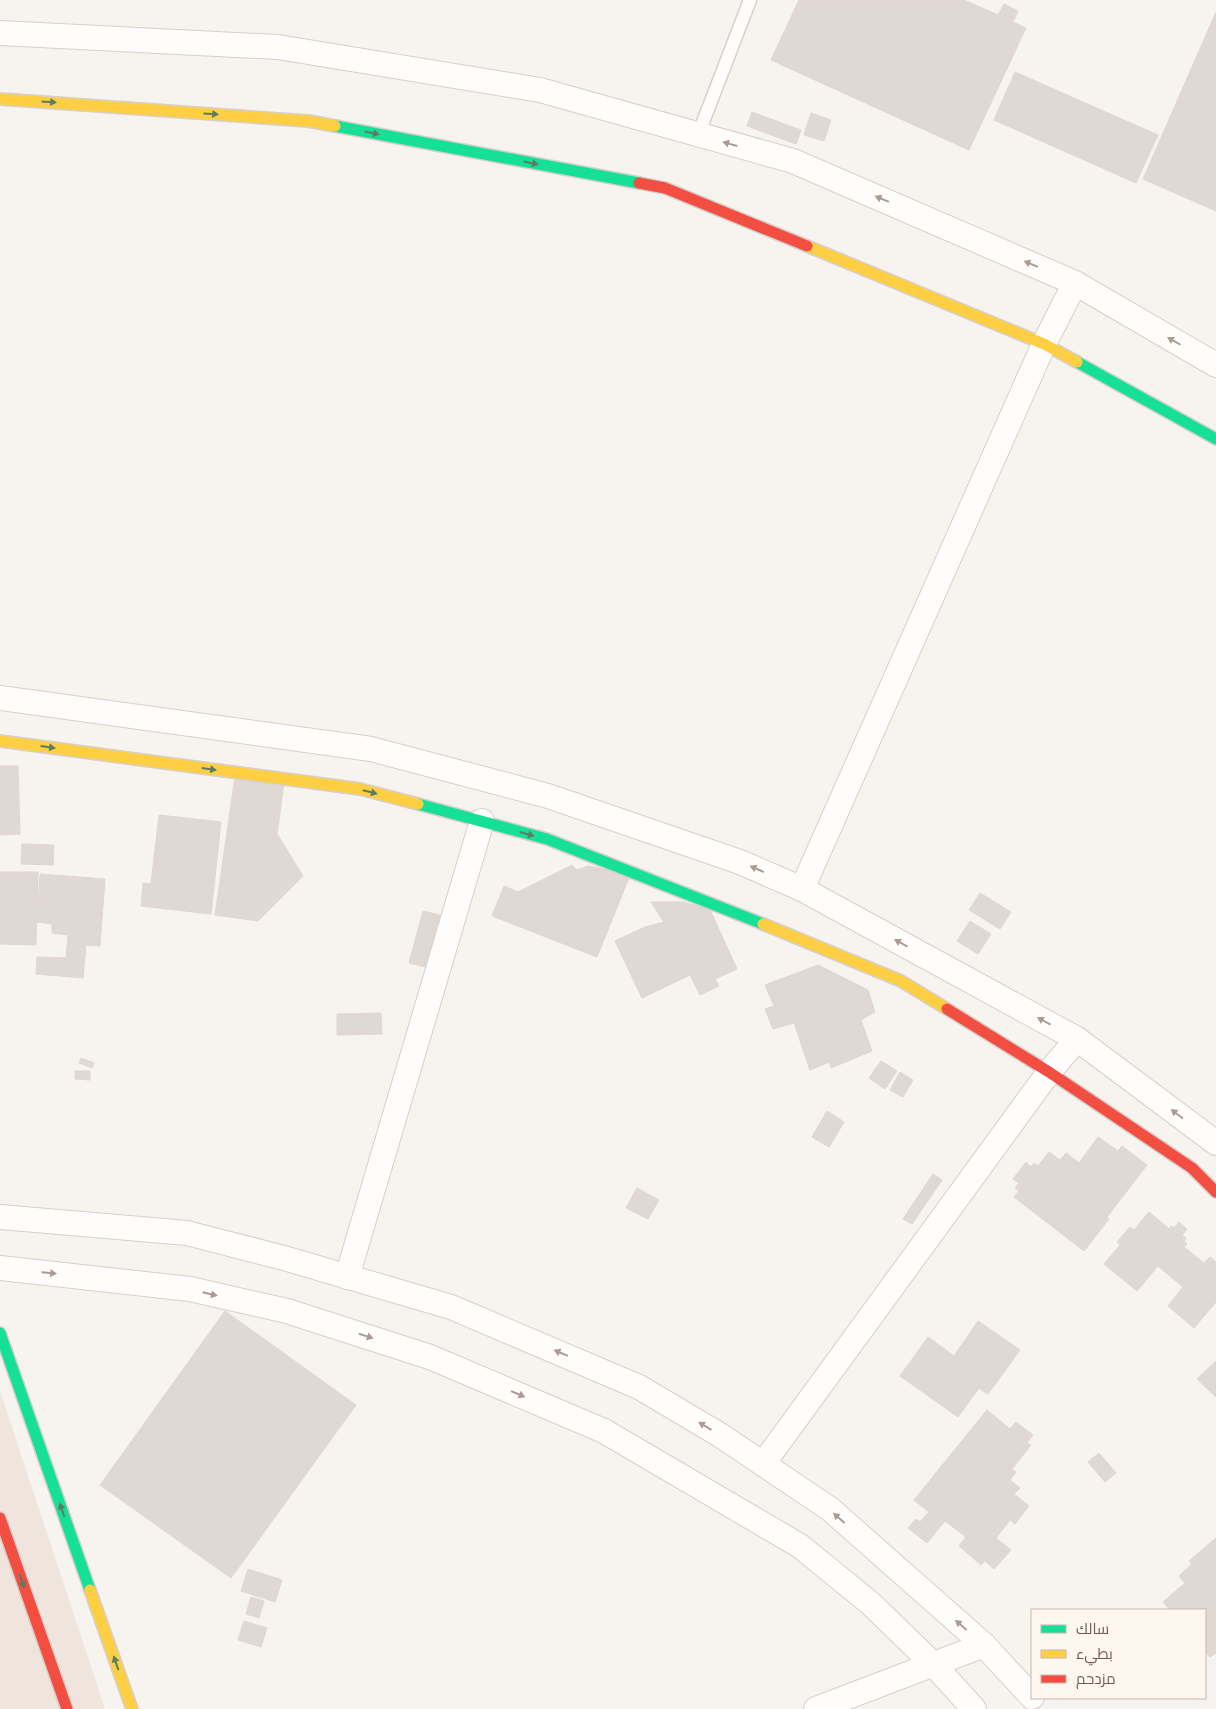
<svg xmlns="http://www.w3.org/2000/svg" width="1216" height="1709" font-family="Karla,Cairo,sans-serif">
	<style>
		.residential { fill: #efe5dc }
		.building { fill: #e0d9d3; stroke: #dfd6d1 }
		.lines { fill: none; stroke-linecap: round; stroke-linejoin: round }
		.lane-casing { stroke: #d6d0cc; stroke-width: 15 }
		.street-casing { stroke: #d6d0cc; stroke-width: 26 }
		.fast-casing { stroke: #d6cfca; stroke-width: 14 }
		.slow-casing { stroke: #d6cfca; stroke-width: 14 }
		.jam-casing { stroke: #d6cfca; stroke-width: 14 }
		.lane { stroke: #fefdfc; stroke-width: 12 }
		.street { stroke: #fefdfc; stroke-width: 24 }
		.fast { stroke: #16e098; stroke-width: 11 }
		.slow { stroke: #ffcf43; stroke-width: 11 }
		.jam { stroke: #f24e42; stroke-width: 11 }
		.oneway { fill: #5c7c61 }
		.oneway2 { fill: #ab9b94 }
	</style>
	<rect width="100%" height="100%" fill="#f7f3ee"/>
	<path class="residential" d="M0,1391L105,1709H0Z"/>
	<g class="building">
		<path d="M799,0H964L998,15L1004,4L1018,11L1013,22L1026,28L969,150L771,60Z"/>
		<path d="M1216,12V211L1143,179Z"/>
		<path d="M1015,72L1158,135L1136,183L994,120Z"/>
		<path d="M752,112L801,130L796,144L747,126Z"/>
		<path d="M811,113L831,120L824,141L804,135Z"/>
		<path d="M0,766H18L20,834L0,835Z"/>
		<path d="M235,777L284,783L277,834L303,876L258,921L215,915Z"/>
		<path d="M159,815L221,822L211,914L141,906L143,883L151,884Z"/>
		<path d="M22,844L54,845L53,865L21,864Z"/>
		<path d="M572,865L577,870L588,866L630,875L597,957L492,916L504,886L518,892Z"/>
		<path d="M0,872H38L36,945L0,944Z"/>
		<path d="M40,874L105,879L100,946L86,945L83,978L36,974L37,957L66,958L68,935L52,933V924L37,922Z"/>
		<path d="M980,893L1011,912L1000,929L969,910Z"/>
		<path d="M651,902H683L710,910L737,969L715,979L719,986L700,995L690,975L642,998L615,941L645,927L664,922Z"/>
		<path d="M423,911L443,916L429,968L409,963Z"/>
		<path d="M970,921L991,934L978,954L957,941Z"/>
		<path d="M818,965L868,990L875,1012L861,1020L872,1051L831,1068L829,1062L810,1070L794,1023L773,1029L765,1009L774,1006L765,985Z"/>
		<path d="M381,1013L382,1034L337,1035V1014Z"/>
		<path d="M81,1058L94,1063L92,1068L79,1063Z"/>
		<path d="M881,1061L897,1071L885,1089L869,1078Z"/>
		<path d="M75,1071H90V1080L75,1079Z"/>
		<path d="M900,1072L913,1080L903,1097L890,1090Z"/>
		<path d="M827,1111L844,1122L829,1147L812,1137Z"/>
		<path d="M1098,1137L1118,1151L1122,1146L1147,1165L1107,1217L1109,1219L1084,1251L1014,1197L1019,1191L1015,1188L1019,1183L1013,1179L1026,1162L1031,1167L1034,1163L1038,1166L1049,1152L1060,1160L1066,1153L1079,1163Z"/>
		<path d="M933,1174L942,1180L912,1224L903,1219Z"/>
		<path d="M637,1188L659,1200L648,1219L626,1208Z"/>
		<path d="M1149,1212L1169,1229L1171,1226L1174,1228L1179,1222L1187,1229L1182,1235L1186,1238L1184,1241L1187,1244L1184,1247L1204,1263L1210,1257L1216,1262V1302L1194,1328L1168,1306L1183,1287L1158,1266L1137,1291L1104,1264L1120,1245L1117,1242L1130,1227L1134,1230Z"/>
		<path d="M225,1311L356,1405L231,1578L100,1485Z"/>
		<path d="M978,1321L1020,1350L988,1394L979,1388L958,1417L900,1376L928,1337L954,1356Z"/>
		<path d="M1216,1361V1397L1197,1379Z"/>
		<path d="M987,1410L1010,1429L1016,1422L1033,1435L1027,1443L1031,1445L1012,1469L1016,1472L1010,1480L1020,1488L1014,1494L1029,1506L1015,1524L1010,1520L996,1538L1011,1550L994,1569L985,1561L981,1565L959,1546L966,1537L945,1521L927,1543L908,1528L916,1519L920,1522L929,1512L914,1500Z"/>
		<path d="M1099,1453L1116,1473L1105,1482L1088,1462Z"/>
		<path d="M1216,1538V1653L1210,1657L1205,1651V1610H1170L1163,1602L1185,1583L1179,1576L1192,1564L1189,1561Z"/>
		<path d="M248,1569L282,1580L275,1602L241,1591Z"/>
		<path d="M251,1597L264,1601L259,1618L246,1614Z"/>
		<path d="M244,1621L267,1628L261,1647L238,1640Z"/>
	</g>
	<g class="lines">
		<defs>
			<path id="lane" d="M698,135L750,0"/>
			<g id="street">
				<path d="M0,33L278,47L540,90L793,161L1075,283L1216,365"/>
				<path d="M0,698L371,749L548,796L740,862L802,889L1077,1039L1216,1143"/>
				<path d="M802,889L1044,344L1075,283"/>
				<path d="M0,1217L187,1233L284,1258L451,1307L639,1387L720,1435L830,1509L984,1645L1032,1697"/>
				<path d="M0,1268L190,1289L287,1311L430,1357L604,1431L800,1546L870,1603L934,1665L974,1709"/>
				<path d="M347,1277L482,821"/>
				<path d="M763,1464L1049,1072L1077,1039"/>
				<path d="M816,1709L984,1645"/>
			</g>
			<g id="fast">
				<path d="M335,126L639,183"/>
				<path d="M1077,362L1216,439"/>
				<path d="M418,804L547,839L763,924"/>
				<path d="M0,1333L90,1590"/>
			</g>
			<g id="slow">
				<path d="M0,99L308,121L335,126"/>
				<path d="M807,246L1044,344L1077,362"/>
				<path d="M0,741L360,789L418,804"/>
				<path d="M763,924L901,981L947,1009"/>
				<path d="M90,1590L132,1709"/>
			</g>
			<g id="jam">
				<path d="M639,183L665,188L807,246"/>
				<path d="M947,1009L1049,1072L1192,1168L1216,1192"/>
				<path d="M0,1518L67,1709"/>
			</g>
		</defs>
		<use href="#lane" class="lane-casing"/>
		<use href="#street" class="street-casing"/>
		<use href="#fast" class="fast-casing"/>
		<use href="#slow" class="slow-casing"/>
		<use href="#jam" class="jam-casing"/>
		<use href="#lane" class="lane"/>
		<use href="#street" class="street"/>
		<use href="#fast" class="fast"/>
		<use href="#slow" class="slow"/>
		<use href="#jam" class="jam"/>
	</g>
	<defs><path id="oneway-solid" d="M-6-.8H1V-3.2L6.5 0L1 3.2V.8H-6Z" transform="scale(1.25)"/></defs>
	<g class="oneway">
		<use href="#oneway-solid" transform="translate(49 102) rotate(4)"/>
		<use href="#oneway-solid" transform="translate(211 114) rotate(4)"/>
		<use href="#oneway-solid" transform="translate(372 133) rotate(11)"/>
		<use href="#oneway-solid" transform="translate(531 163) rotate(11)"/>
		<use href="#oneway-solid" transform="translate(48 747) rotate(8)"/>
		<use href="#oneway-solid" transform="translate(209 769) rotate(8)"/>
		<use href="#oneway-solid" transform="translate(370 792) rotate(14)"/>
		<use href="#oneway-solid" transform="translate(527 834) rotate(16)"/>
		<use href="#oneway-solid" transform="translate(62 1510) rotate(-109)"/>
		<use href="#oneway-solid" transform="translate(22 1581) rotate(71)"/>
		<use href="#oneway-solid" transform="translate(116 1663) rotate(-109)"/>
	</g>
	<g class="oneway2">
		<use href="#oneway-solid" transform="translate(730 144) rotate(-164)"/>
		<use href="#oneway-solid" transform="translate(882 199) rotate(-157)"/>
		<use href="#oneway-solid" transform="translate(1031 264) rotate(-157)"/>
		<use href="#oneway-solid" transform="translate(1174 341) rotate(-150)"/>
		<use href="#oneway-solid" transform="translate(757 869) rotate(-156)"/>
		<use href="#oneway-solid" transform="translate(901 943) rotate(-151)"/>
		<use href="#oneway-solid" transform="translate(1044 1021) rotate(-151)"/>
		<use href="#oneway-solid" transform="translate(1177 1114) rotate(-143)"/>
		<use href="#oneway-solid" transform="translate(49 1273) rotate(5)"/>
		<use href="#oneway-solid" transform="translate(210 1294) rotate(13)"/>
		<use href="#oneway-solid" transform="translate(366 1336) rotate(18)"/>
		<use href="#oneway-solid" transform="translate(561 1353) rotate(-157)"/>
		<use href="#oneway-solid" transform="translate(518 1394) rotate(23)"/>
		<use href="#oneway-solid" transform="translate(705 1426) rotate(-149)"/>
		<use href="#oneway-solid" transform="translate(839 1518) rotate(-139)"/>
		<use href="#oneway-solid" transform="translate(961 1625) rotate(-139)"/>
	</g>
	<rect x="1031" y="1609" width="175" height="90" fill="#fdf7f0" stroke="#c6b8b0"/>
	<rect x="1041" y="1625" width="25" height="8" fill="#16e098" stroke="#c6b8b0"/>
	<text x="1076" y="1634" font-size="15" fill="#735a4f">سالك</text>
	<rect x="1041" y="1650" width="25" height="8" fill="#ffcf43" stroke="#c6b8b0"/>
	<text x="1076" y="1659" font-size="15" fill="#735a4f">بطيء</text>
	<rect x="1041" y="1675" width="25" height="8" fill="#f24e42" stroke="#c6b8b0"/>
	<text x="1076" y="1684" font-size="15" fill="#735a4f">مزدحم</text>
</svg>
